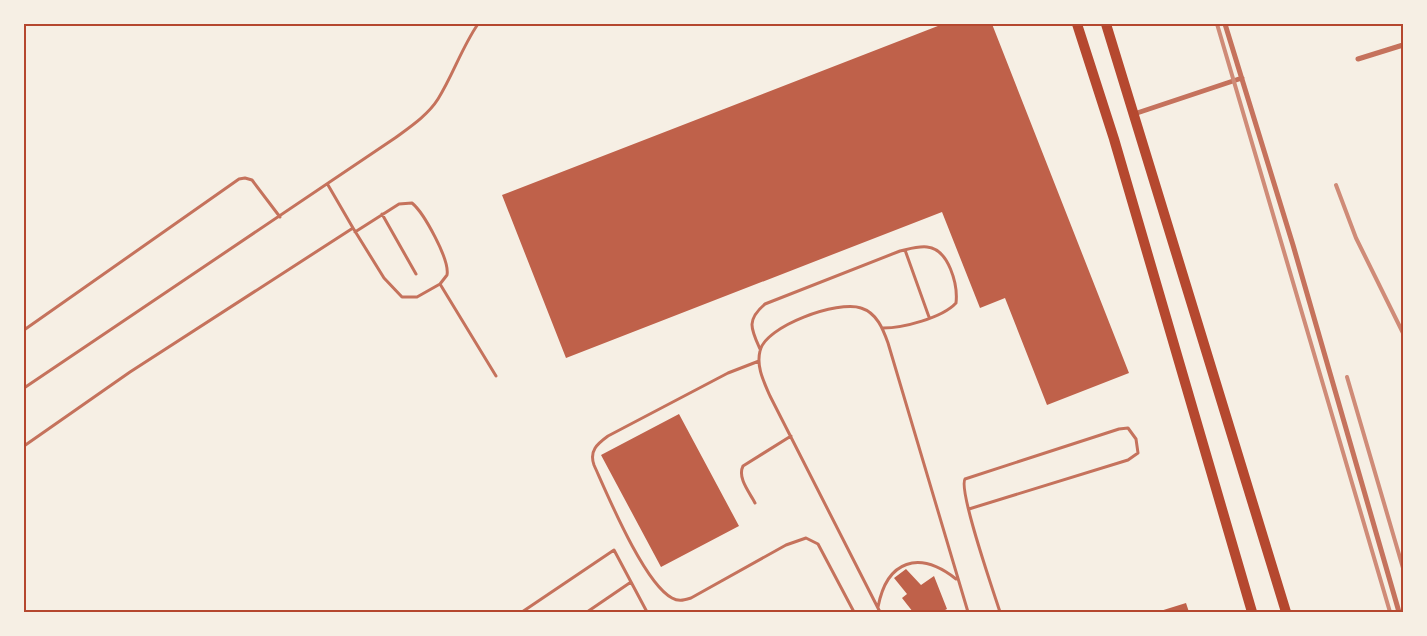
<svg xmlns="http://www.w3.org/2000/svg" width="1427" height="636" viewBox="0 0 1427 636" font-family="Ubuntu,sans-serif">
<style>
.building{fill:#bf614a}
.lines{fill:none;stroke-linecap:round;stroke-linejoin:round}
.service{stroke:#c5725c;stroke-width:3}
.minor{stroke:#c5725c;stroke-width:5}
.primary{stroke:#b5482f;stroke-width:10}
.rail{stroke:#cf8b77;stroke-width:4}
.neatline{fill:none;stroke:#b5482f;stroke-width:2}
</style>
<rect width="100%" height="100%" fill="#f6efe4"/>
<path class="building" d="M943 24H992L1129 373 1047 405 1005 298 980 308 942 212 566 358 502 195Z
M679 414 739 526 661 567 601 455Z
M906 569 921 585 934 576 947 609 941 612H913L902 598 907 594 894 578Z
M1186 603 1189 612H1157Z"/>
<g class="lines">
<path class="service" d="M382 214 416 274
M353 228 384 278 402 297H417L440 284 496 376
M355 232 399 204 412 203C424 213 450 260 447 275L440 284
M905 250 929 317
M24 330 239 179 245 178 252 180 280 217
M760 349C751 329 746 320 765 304L900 251C909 249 918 246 927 247 949 249 958 285 956 303 942 318 903 328 883 328
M759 361 728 373 608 436C597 444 589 451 594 465 608 496 644 583 672 598 679 602 684 600 691 598L786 545 806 538 818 544 854 612
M24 388 395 138C410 127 428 115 438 99 453 75 462 47 478 24
M24 446 130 372 353 228 328 185
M755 503C750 493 737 478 743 466L791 436
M969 509 1128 460 1138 453 1136 439 1128 428 1119 429 965 479C958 490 994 593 1000 612
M878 607C887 560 919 550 956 579
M522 612 614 550 647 612
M587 612 631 582
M880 612 770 396C764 382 756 367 760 351 765 326 838 300 861 308 877 313 883 329 888 343L968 612"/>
<path class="minor" d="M1225 24 1293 245 1399 612
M1358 59 1403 45
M1134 114 1242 78"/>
<path class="primary" d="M1077 24 1114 139 1252 612
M1106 24 1286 612"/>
<path class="rail" d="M1217 24 1390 612
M1336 185 1356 238 1403 333
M1347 377 1403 568"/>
</g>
<rect width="1427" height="636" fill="none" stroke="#f6efe4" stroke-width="50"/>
<rect x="25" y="25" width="1377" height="586" class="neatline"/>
</svg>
